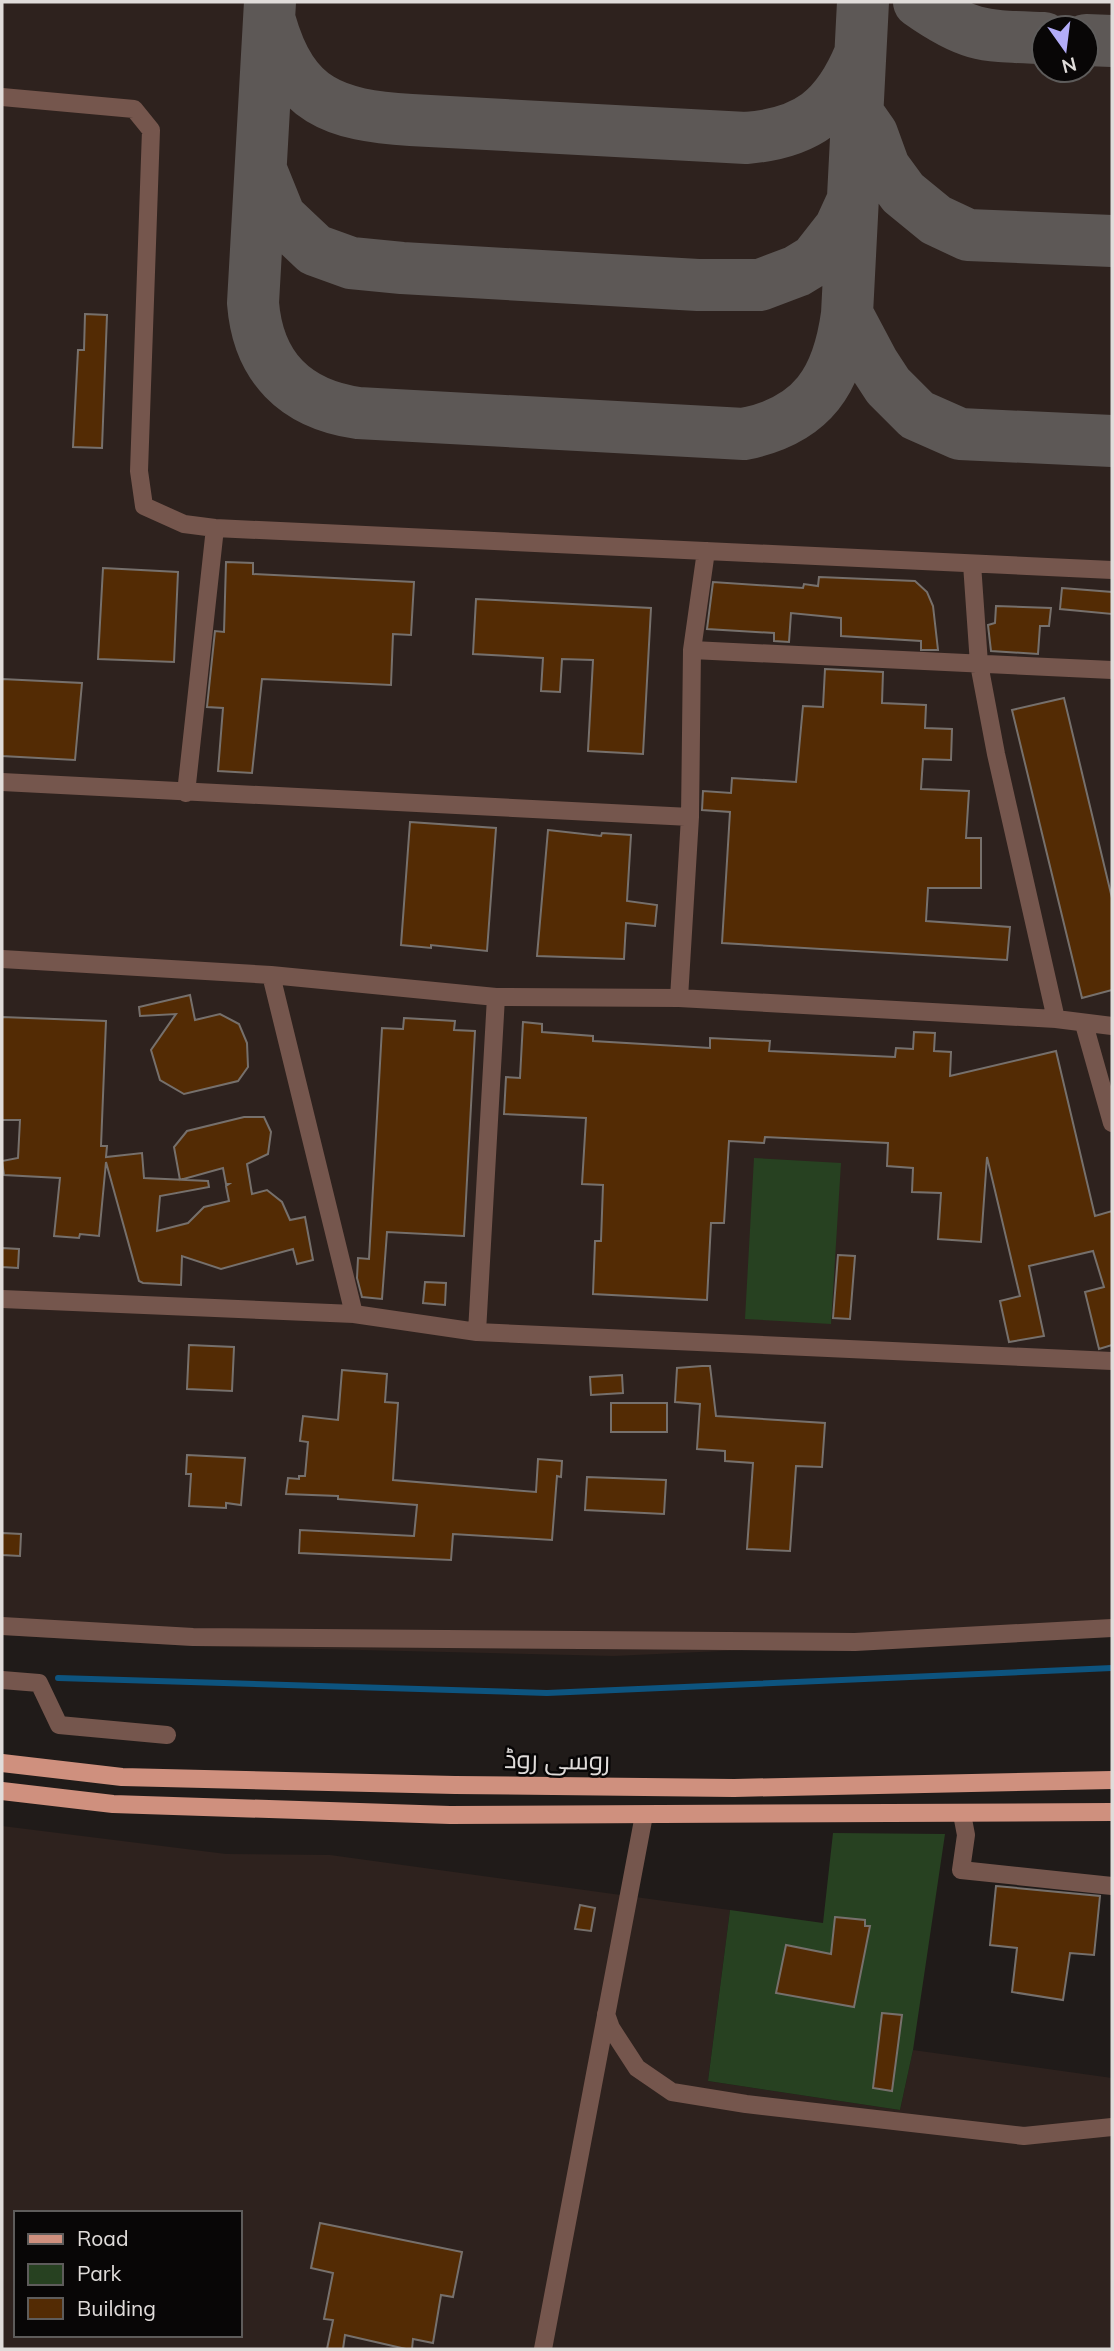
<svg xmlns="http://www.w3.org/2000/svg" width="1114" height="2351" viewBox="0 0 1114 2351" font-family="Mulish,Cairo,sans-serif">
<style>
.built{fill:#2e221e;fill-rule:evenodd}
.green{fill:#274121}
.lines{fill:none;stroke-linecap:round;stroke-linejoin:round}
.stream{stroke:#0d547f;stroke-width:6}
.taxiway{stroke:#5d5856;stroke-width:52}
.building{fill:#532b04;stroke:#76706c;stroke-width:2}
.minor{stroke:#75564d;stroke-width:18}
.major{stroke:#cf907e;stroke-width:18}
.labels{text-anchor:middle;stroke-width:5;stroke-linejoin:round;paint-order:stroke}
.street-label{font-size:26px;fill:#e0dcda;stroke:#080606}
</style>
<rect width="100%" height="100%" fill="#201b19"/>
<path class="built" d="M2 2H1112V1633L614 1656 191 1646 2 1635ZM1044 28H1086V70H1044Z
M2 1826 226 1854 330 1855 730 1910 708 2081 900 2110 913 2050 1112 2078V2349H2ZM16 2213H240V2335H16Z"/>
<path class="green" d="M754 1158 841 1163 831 1324 745 1319Z
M833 1833 945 1834 913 2050 900 2110 708 2081 730 1910 823 1923Z"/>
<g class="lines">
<path class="stream" d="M58 1678 547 1693 1112 1668"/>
<path class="taxiway" d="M270 2 253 303C258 367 295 404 358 413L744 434C813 420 838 380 847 314
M863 2 847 314 873 363 888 386 917 415 960 434 1112 441
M919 2C970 38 984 36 1044 38
M270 21C293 102 334 115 411 120L746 138C807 133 837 110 860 54
M1086 40 1112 41
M858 114 872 134 884 167 903 193 936 220 968 235 1112 241
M261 170 280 217 315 250 351 263 402 268 698 285H760L797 271 815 260 840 228 851 204"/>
</g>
<path class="building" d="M85 314 107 315 102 448 73 447 78 350H84Z
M226 562 253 563V574L414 582 411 635 393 634 391 685 262 679 252 773 218 771 223 708 207 707 215 631 224 632Z
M103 568 178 572 174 662 98 659Z
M819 577 915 581 927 592 933 606 938 650H921V641L841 636V618L791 613 789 642 774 641V633L707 629 713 582 803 588 804 584 818 586Z
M1062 588 1112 592V614L1060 609Z
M476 599 651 608 643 754 588 751 593 660 562 659 560 692 541 691 543 658 473 654Z
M996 606 1051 608 1049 626H1040L1038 654 991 651 988 625 995 623Z
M825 669 883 672 882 703 926 705 925 728 952 729 951 760 923 759 921 789 969 791 966 838H981V888H928L926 921 1010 927 1007 960 722 943 730 812 702 810 703 791 731 793 732 778 796 782 803 706 823 707Z
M2 679 82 683 75 760 2 756Z
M1064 698 1112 898V990L1082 998 1012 710Z
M410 822 496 828 487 951 431 945V948L401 945Z
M548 830 601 836 602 833 631 835 627 901 657 905 655 926 626 923 624 959 537 956Z
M190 995 195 1020 220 1014 239 1024 247 1043 248 1067 238 1081 184 1094 160 1080 151 1050 176 1014 140 1016 139 1007Z
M2 1017 106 1021 101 1146H107L106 1157 142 1153 144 1178 208 1181 209 1187 160 1196 157 1231 188 1223 204 1207 229 1201 226 1186 229 1184H226L223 1168 180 1180 174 1147 187 1131 244 1117H264L271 1132 268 1154 247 1164 252 1194 267 1190 282 1202 290 1220 305 1217 313 1260 297 1264 293 1249 221 1269 182 1256 181 1285 143 1283 139 1281 106 1162 99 1236 80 1234 79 1238 54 1236 60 1178 4 1175 2 1161 18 1158 20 1120H2Z
M404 1018 455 1021 454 1030 475 1031 464 1236 387 1232 382 1299 362 1297 357 1278 358 1258 369 1259 382 1028 403 1029Z
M523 1022 542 1024V1032L593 1036V1041L710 1048V1038L770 1041 769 1051 895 1057 896 1048 913 1049 914 1032 935 1033 934 1051 951 1052 950 1076 1056 1051 1095 1216 1112 1211V1345L1099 1349 1085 1292 1104 1287 1093 1251 1029 1266 1044 1336 1009 1342 1000 1301 1020 1296 987 1157 981 1242 938 1239 941 1193 912 1192 913 1168 887 1166 888 1143 765 1137 764 1143 729 1141 724 1223H711L707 1300 593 1294 595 1241H601L603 1185 582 1184 586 1118 504 1114 506 1077 520 1078Z
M2 1248 19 1249 18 1268 2 1267Z
M838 1255 855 1256 850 1319 833 1318Z
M425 1282 446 1283 445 1305 423 1303Z
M189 1345 234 1347 232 1391 187 1389Z
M702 1366H710L716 1416 825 1423 822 1467 796 1466 790 1551 747 1549 753 1463 725 1461V1451L697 1449 700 1404 675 1402 677 1368Z
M342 1370 387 1374 385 1402 398 1403 393 1480 536 1492 538 1459 562 1461 561 1477 557 1476 552 1540 453 1534 451 1560 299 1553 300 1530 414 1536 417 1505 338 1499V1496L286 1494 288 1478 299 1479V1476H305L308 1442 300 1441 303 1416 338 1420Z
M622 1375 623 1393 591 1395 590 1377Z
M611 1403H667V1432H611Z
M187 1455 245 1458 241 1505 226 1503V1508L189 1506 191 1474H186Z
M587 1477 666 1480 664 1514 585 1510Z
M2 1533 21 1534 20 1556 2 1555Z
M996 1886 1100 1896 1094 1955 1070 1953 1063 2000 1012 1992 1017 1948 990 1945Z
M580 1905 595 1908 591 1931 575 1929Z
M835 1917 865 1920V1926H870L854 2007 776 1993 786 1945 831 1954Z
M882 2013 902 2015 892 2091 873 2088Z
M320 2223 462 2252 453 2297 441 2295 433 2343 413 2339 412 2349H406L345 2335 343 2349H327L333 2320 324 2319 333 2273 311 2268Z"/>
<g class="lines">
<path class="minor" d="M2 97 134 109 151 130 139 471 144 506 184 524 215 528 1112 570
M972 564 979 664 996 754 1056 1019
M692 650 1112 670
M2 782 690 817
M186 793 215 528
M2 959 271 975 496 997 679 998 1056 1019 1112 1026
M271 975 354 1314
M679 998 690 817 692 650 706 551
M1084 1024 1112 1123
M2 1299 354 1314 477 1332 1112 1361
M477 1332 496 997
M2 1626 193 1637 855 1642 1112 1628
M2 1680 39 1683 59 1725 167 1735
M962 1814 966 1835 961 1870 1112 1886
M606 2014 611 2028 637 2068 672 2092 746 2104 1024 2136 1112 2127
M543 2349 644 1815"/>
<path class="major" d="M2 1763 122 1777 455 1785 734 1788 1112 1780
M2 1791 113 1804 450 1815 1112 1812"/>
</g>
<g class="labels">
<g class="street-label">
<text transform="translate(557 1760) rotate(1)" y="9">روسی روڈ</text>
</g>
</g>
<rect width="1114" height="2351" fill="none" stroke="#e0dcda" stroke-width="7"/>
<rect x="14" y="2211" width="228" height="126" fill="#080606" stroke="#5e5c5b" stroke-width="2"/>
<rect x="28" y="2234" width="35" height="10" fill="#cf907e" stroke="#5e5c5b" stroke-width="2"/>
<text x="77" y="2246" font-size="21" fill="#e0dcda">Road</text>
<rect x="28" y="2264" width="35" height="21" fill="#274121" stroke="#5e5c5b" stroke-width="2"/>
<text x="77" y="2281" font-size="21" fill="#e0dcda">Park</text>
<rect x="28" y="2298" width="35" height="21" fill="#532b04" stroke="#5e5c5b" stroke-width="2"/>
<text x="77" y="2316" font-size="21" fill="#e0dcda">Building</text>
<g transform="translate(1065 49) rotate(166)"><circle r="33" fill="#080606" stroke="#5e5c5b" stroke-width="2"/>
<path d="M0-5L12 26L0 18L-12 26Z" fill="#b3adf9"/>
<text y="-10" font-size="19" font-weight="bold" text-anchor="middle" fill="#e0dcda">N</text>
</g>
</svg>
